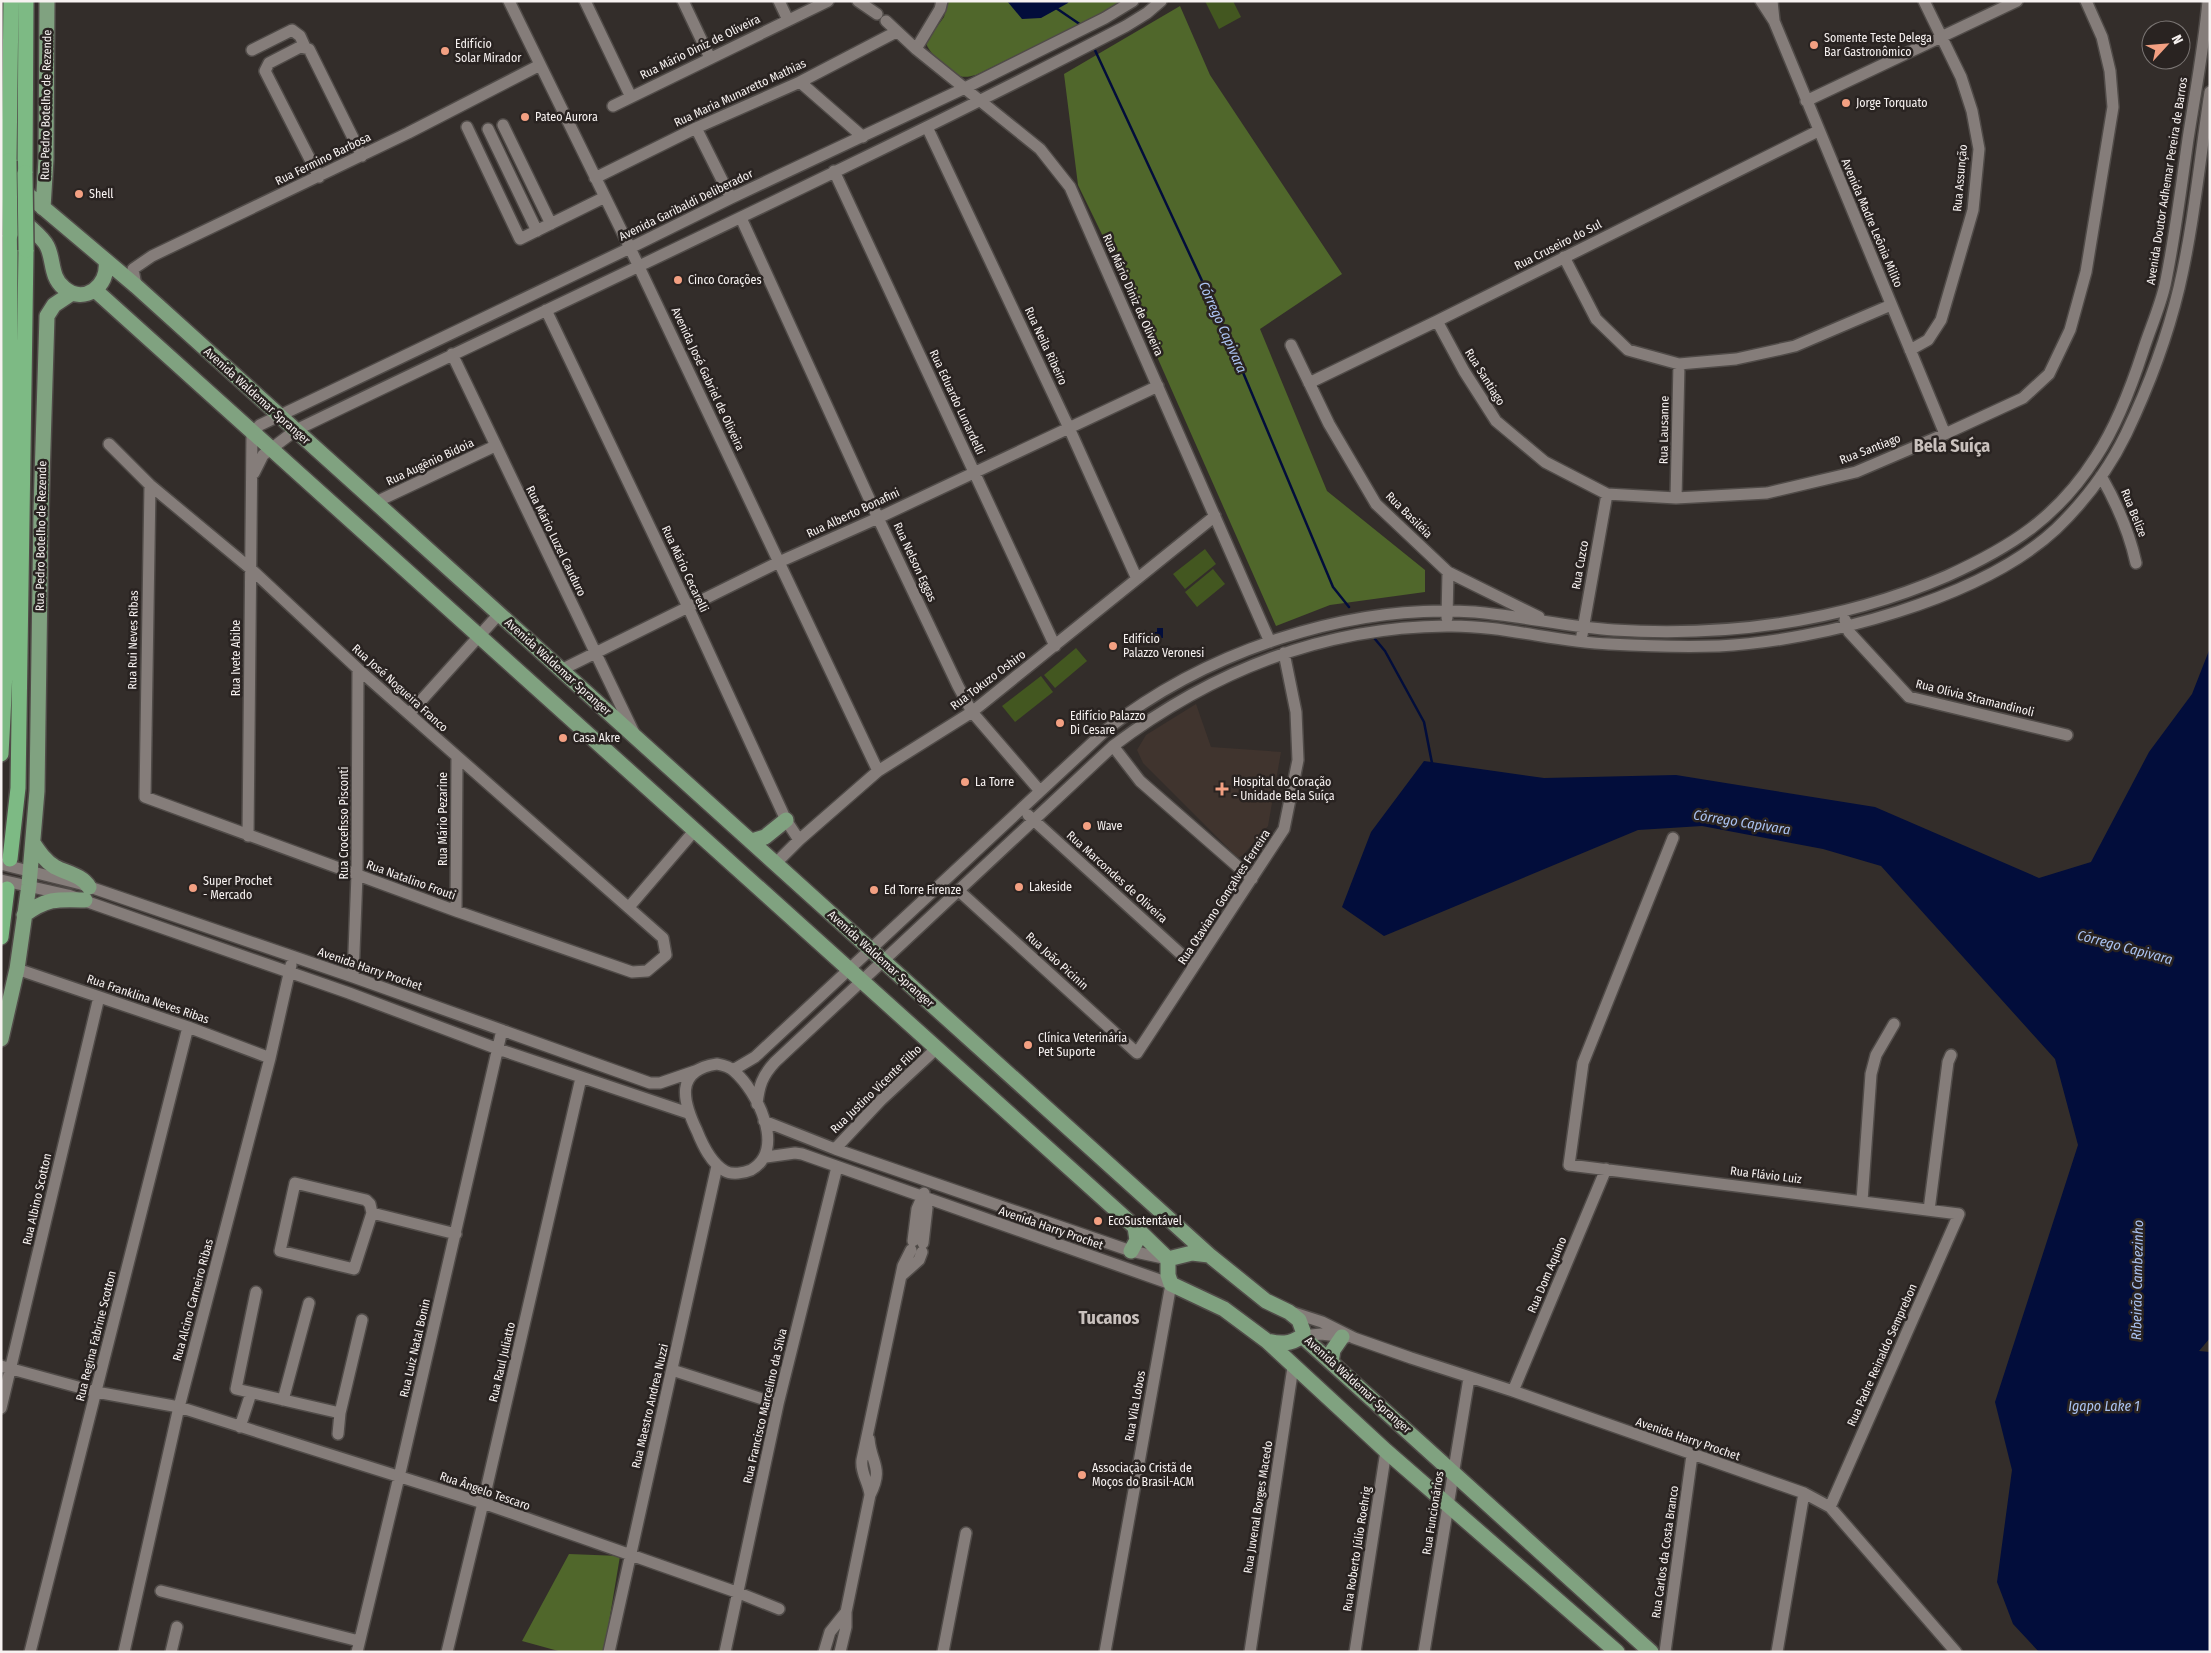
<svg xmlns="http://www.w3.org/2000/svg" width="2211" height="1653" viewBox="0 0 2211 1653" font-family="'Fira Sans Condensed',sans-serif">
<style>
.built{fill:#40342e}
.green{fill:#435720}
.forest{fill:#50672b}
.water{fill:#020d3b}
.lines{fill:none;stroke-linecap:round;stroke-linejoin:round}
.stream{stroke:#020d3b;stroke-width:2.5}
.minor-casing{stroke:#504b48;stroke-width:14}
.major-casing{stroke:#504b48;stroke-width:18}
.highway-casing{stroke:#504b48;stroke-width:18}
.minor{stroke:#857d7a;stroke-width:11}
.major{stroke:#80a280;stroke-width:15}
.highway{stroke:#7dba84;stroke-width:15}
.highway-bridge-casing{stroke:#504b48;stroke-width:18;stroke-linecap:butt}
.highway-bridge{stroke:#7dba84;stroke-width:15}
.poi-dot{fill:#f3a082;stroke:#292321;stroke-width:2}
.labels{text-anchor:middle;stroke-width:5;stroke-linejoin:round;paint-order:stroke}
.poi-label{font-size:12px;fill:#f7f2f1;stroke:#292321;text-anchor:start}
.street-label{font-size:12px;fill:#f7f2f1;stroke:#292321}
.water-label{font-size:14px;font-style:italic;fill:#abc3f2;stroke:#292321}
.district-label{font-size:18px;font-weight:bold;fill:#c9c1bd;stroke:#292321}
</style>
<rect width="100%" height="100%" fill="#332d2a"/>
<path class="built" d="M1196 704 1211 747 1281 752 1268 826 1243 855 1238 858 1143 763 1137 750 1146 735Z"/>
<path class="green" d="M1205 1H1233L1241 17 1219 29Z
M1205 549 1216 564 1185 589 1173 574Z
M1213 569 1225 584 1197 607 1185 592Z
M1076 648 1087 661 1055 688 1044 675Z
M1041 676 1053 692 1015 722 1002 706Z"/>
<path class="forest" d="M948 1H1126L976 75C971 76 965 78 960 76 950 72 927 52 926 42L944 17Z
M1180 6 1210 75 1342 274 1260 329 1327 491 1425 570V592L1330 605 1276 626 1113 257 1078 185 1064 74Z
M569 1554 620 1556 604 1652H562L522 1641Z"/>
<path class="water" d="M1007 1H1069L1068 3 1041 18 1022 19Z
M1157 628H1163V638H1160V642H1152L1153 632H1157Z
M2210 648V1338L2199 1351 2210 1352V1652H2039L2013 1624 1997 1582 2012 1470 1995 1402 2078 1145 2055 1059 1881 866 1823 849 1702 826 1638 830 1384 936 1342 907 1371 832 1424 761 1544 778 1676 775 1875 807 2039 878 2091 862 2149 752 2192 694Z"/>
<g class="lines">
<path class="stream" d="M1056 8 1081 25
M1094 48 1229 339 1333 587 1349 607
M1375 639 1385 651 1424 722 1432 763"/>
<defs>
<path id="minor" d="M509 1 630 248 878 771
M585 1 631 97
M683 1 710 58
M779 1 788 20
M858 1 877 14
M1761 1 1774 21 1945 434
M1772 1 1774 20
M886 21 916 49 1040 149 1070 187 1270 642
M916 49 940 9 942 1
M252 50 292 30 300 36 305 47
M800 82 863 137
M1806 101 2017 1
M613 106 828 1
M503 125 551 224
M467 127 520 239 605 197
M927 127 1069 428 1137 579
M696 128 731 198
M488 129 537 231
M834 171 1055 646
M319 177 265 71 269 63 300 47 309 49 362 156
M595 178 696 128 800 82 896 32
M741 218 878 518 958 686 972 712 1040 791
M1564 257 1596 319 1628 350 1679 364 1736 359 1795 346 1891 305
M136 286 133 269 152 256 408 133 540 65
M546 310 688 607 786 820 799 840
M1437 321 1464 371 1496 421 1545 462 1607 494 1676 498 1767 493 1856 472 1945 434 2023 398 2049 374 2070 330 2086 272 2113 107 2110 71 2102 37 2086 1
M1291 345 1329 424 1376 504 1448 572 1539 617
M1910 350 1928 340 1941 320 1973 210 1979 149 1972 111 1961 77 1924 1
M452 354 634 733
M1309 383 1437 321 1818 131
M109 444 150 485 251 569 358 669 663 938 666 955 647 971 632 972 456 911 145 797 150 485
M254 473 263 455 296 430C573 296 853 168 1126 26L1147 13 1161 1
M2101 476C2117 504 2129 531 2136 563
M1676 498 1679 364
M376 502 495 446
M1447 618 1448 572
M1845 620 1849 632 1909 697 2067 735
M1582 635 1607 494
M561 670 779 562 878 518 1158 386
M409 714 499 614
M1113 746 1140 781 1252 879
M1028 815 1194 966
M248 836 252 433 260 425 630 248 731 198 965 88 1105 18 1133 1
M1673 838 1583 1063 1569 1165 1959 1214 1830 1507
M1 864 81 884 353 977 650 1083H660L698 1070
M775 864 799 840 878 771 972 712 1215 516
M1 880 68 895 349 993 498 1049 688 1113
M958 890 1137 1053 1284 829 1298 760 1296 712 1284 653
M629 907 695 830
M456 911 457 757
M17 969 188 1027 270 1058
M353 977 357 875 358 669
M717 1064C723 1065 730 1067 734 1071 757 1091 787 1150 751 1170 744 1173 732 1175 725 1171 711 1163 703 1146 697 1131 683 1102 674 1070 717 1064Z
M733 1070 755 1057 1106 730C1205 652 1348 603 1475 612 1522 616 1567 627 1614 630 1728 637 1841 622 1947 576 2011 547 2057 518 2096 457 2117 425 2131 388 2143 351 2150 329 2160 307 2165 285 2175 237 2181 188 2188 139 2195 94 2204 47 2208 1
M757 1104C759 1086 762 1076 775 1062L1113 746C1211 672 1323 627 1447 626 1502 625 1555 642 1609 644 1645 646 1683 647 1719 646 1820 641 1981 599 2056 529 2084 502 2109 469 2126 434 2148 388 2167 338 2179 288 2194 224 2200 157 2210 92
M764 1121 835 1149 1131 1251 1168 1259
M835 1149 881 1100 937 1048
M766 1157 795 1153 802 1154 1171 1284 1105 1652
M295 1183 366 1200 370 1204 372 1213 354 1269 280 1251Z
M923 1198 927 1208 923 1243
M1862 1201 1871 1074 1876 1055 1894 1024
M1929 1210 1948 1062 1951 1055
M372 1213 456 1234
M913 1241 917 1209 924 1193
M901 1276 919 1260 922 1252
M256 1292 236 1389 340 1413
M1291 1312 1322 1322 1354 1338 1411 1358 1513 1391 1804 1493 1830 1507 1956 1652
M1302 1336 1321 1334 1347 1337
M1 1366 96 1392 179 1407 483 1503 739 1593 779 1609
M672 1370 778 1404
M1513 1391 1606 1169
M283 1400 309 1303
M1 1408 99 997
M240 1427 251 1393
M338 1434 340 1413 362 1320
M870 1495C869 1483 860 1472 862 1460L903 1266 911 1250
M161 1591 359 1641
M30 1652 188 1027
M124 1652 179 1407 270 1058 291 965
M171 1652 177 1627
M357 1652 399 1477 502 1030
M447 1652 483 1503 581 1078
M609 1652 717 1166
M725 1652 778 1404 837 1167
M824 1652 830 1632 846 1612
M840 1652 846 1627V1612L870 1495C884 1467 871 1464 869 1439
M943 1652 966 1533
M1250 1652 1293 1367
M1355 1652 1386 1451
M1424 1652 1469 1378
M1665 1652 1692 1455
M1777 1652 1804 1493"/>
<path id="major" d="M1 172 136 286 1209 1255 1266 1301 1289 1312 1299 1320 1303 1331 1302 1336
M1 204C12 213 41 234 47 246 54 259 50 277 64 288 84 305 109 286 106 262
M43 208 46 159 47 1
M95 290 1135 1227 1168 1259
M752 841 765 837 786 820
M33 843C39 852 45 861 55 867 66 873 82 875 89 887
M24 915C47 898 57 899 85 900
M1 1039 17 969 29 885 37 791 41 511 47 316 54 305 72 293
M1131 1251 1137 1240 1135 1227
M1168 1259V1275L1171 1284 1224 1309 1267 1341 1386 1451 1617 1652
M1168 1259 1192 1253 1209 1255
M1302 1336 1651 1652
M1267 1341C1280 1344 1290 1345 1302 1336
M1331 1362 1333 1350 1342 1337"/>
<path id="highway" d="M9 161 11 1
M25 173 26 1
M1 754C11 582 9 408 10 235
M10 859 18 788 26 250
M1 937 7 889"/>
</defs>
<use href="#minor" class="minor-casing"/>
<use href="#major" class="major-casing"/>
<use href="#highway" class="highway-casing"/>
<use href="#minor" class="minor"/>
<use href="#major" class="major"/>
<use href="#highway" class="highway"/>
<defs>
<path id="highway-bridge" d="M9 161 10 235
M25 173 26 250"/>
</defs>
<use href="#highway-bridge" class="highway-bridge-casing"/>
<use href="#highway-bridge" class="highway-bridge"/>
</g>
<g class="poi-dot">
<circle cx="1814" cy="45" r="5"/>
<circle cx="445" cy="51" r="5"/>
<circle cx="1846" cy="103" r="5"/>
<circle cx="525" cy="117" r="5"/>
<circle cx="79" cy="194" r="5"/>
<circle cx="678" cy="280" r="5"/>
<circle cx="1113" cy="646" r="5"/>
<circle cx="1060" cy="723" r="5"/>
<circle cx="563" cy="738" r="5"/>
<circle cx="965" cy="782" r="5"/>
<path d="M1219.5 781.5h5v5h5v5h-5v5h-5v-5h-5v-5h5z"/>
<circle cx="1087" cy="826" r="5"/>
<circle cx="1019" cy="887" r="5"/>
<circle cx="193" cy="888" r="5"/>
<circle cx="874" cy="890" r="5"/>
<circle cx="1028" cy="1045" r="5"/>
<circle cx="1098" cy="1221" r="5"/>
<circle cx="1082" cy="1475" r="5"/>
</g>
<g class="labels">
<g class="poi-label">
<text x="1824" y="42">Somente Teste Delega<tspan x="1824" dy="14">Bar Gastronômico</tspan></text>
<text x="455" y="48">Edifício<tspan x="455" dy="14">Solar Mirador</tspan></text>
<text x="1856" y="107">Jorge Torquato</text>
<text x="535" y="121">Pateo Aurora</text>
<text x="89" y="198">Shell</text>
<text x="688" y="284">Cinco Corações</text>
<text x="1123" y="643">Edifício<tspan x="1123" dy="14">Palazzo Veronesi</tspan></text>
<text x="1070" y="720">Edifício Palazzo<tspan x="1070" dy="14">Di Cesare</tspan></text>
<text x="573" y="742">Casa Akre</text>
<text x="975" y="786">La Torre</text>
<text x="1233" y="786">Hospital do Coração<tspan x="1233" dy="14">- Unidade Bela Suíça</tspan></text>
<text x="1097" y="830">Wave</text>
<text x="203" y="885">Super Prochet<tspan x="203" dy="14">- Mercado</tspan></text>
<text x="1029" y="891">Lakeside</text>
<text x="884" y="894">Ed Torre Firenze</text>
<text x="1038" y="1042">Clínica Veterinária<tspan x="1038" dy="14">Pet Suporte</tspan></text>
<text x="1108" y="1225">EcoSustentável</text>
<text x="1092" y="1472">Associação Cristã de<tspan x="1092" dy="14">Moços do Brasil-ACM</tspan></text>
</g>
<g class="street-label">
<text transform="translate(700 47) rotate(-26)" y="4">Rua Mário Diniz de Oliveira</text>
<text transform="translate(740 93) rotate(-25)" y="4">Rua Maria Munaretto Mathias</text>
<text transform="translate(46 105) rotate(-89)" y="4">Rua Pedro Botelho de Rezende</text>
<text transform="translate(323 159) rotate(-26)" y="4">Rua Fermino Barbosa</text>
<text transform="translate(1960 178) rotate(-85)" y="4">Rua Assunção</text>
<text transform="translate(2167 181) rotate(-81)" y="4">Avenida Doutor Adhemar Pereira de Barros</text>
<text transform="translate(686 205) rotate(-26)" y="4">Avenida Garibaldi Deliberador</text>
<text transform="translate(1872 223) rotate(67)" y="4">Avenida Madre Leônia Milito</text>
<text transform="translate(1558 245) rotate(-27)" y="4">Rua Cruseiro do Sul</text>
<text transform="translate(1133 295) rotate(66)" y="4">Rua Mário Diniz de Oliveira</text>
<text transform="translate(1046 346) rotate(65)" y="4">Rua Neila Ribeiro</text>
<text transform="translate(1485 377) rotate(58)" y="4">Rua Santiago</text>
<text transform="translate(708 379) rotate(65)" y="4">Avenida José Gabriel de Oliveira</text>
<text transform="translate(257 396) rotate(42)" y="4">Avenida Waldemar Spranger</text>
<text transform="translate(957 402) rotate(65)" y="4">Rua Eduardo Lunardelli</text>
<text transform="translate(1664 430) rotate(-89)" y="4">Rua Lausanne</text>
<text transform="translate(1870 449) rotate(-21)" y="4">Rua Santiago</text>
<text transform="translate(430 462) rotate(-25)" y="4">Rua Augênio Bidoia</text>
<text transform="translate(853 513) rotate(-25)" y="4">Rua Alberto Bonafini</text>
<text transform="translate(2134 513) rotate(68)" y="4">Rua Belize</text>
<text transform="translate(1409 515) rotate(45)" y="4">Rua Basiléia</text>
<text transform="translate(41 536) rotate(-89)" y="4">Rua Pedro Botelho de Rezende</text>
<text transform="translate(556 541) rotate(64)" y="4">Rua Mário Luzel Cauduro</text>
<text transform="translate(915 562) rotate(65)" y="4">Rua Nelson Eggas</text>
<text transform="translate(1580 565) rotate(-80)" y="4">Rua Cuzco</text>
<text transform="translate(685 569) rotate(65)" y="4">Rua Mário Cecarelli</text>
<text transform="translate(133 640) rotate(-89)" y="4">Rua Rui Neves Ribas</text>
<text transform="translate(236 658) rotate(-90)" y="4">Rua Ivete Abibe</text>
<text transform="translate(558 667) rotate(42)" y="4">Avenida Waldemar Spranger</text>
<text transform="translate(988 680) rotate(-37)" y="4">Rua Tokuzo Oshiro</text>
<text transform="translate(400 688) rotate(42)" y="4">Rua José Nogueira Franco</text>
<text transform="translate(1975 698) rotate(14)" y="4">Rua Olívia Stramandinoli</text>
<text transform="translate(443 819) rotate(-90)" y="4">Rua Mário Pezarine</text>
<text transform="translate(344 823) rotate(-90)" y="4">Rua Crocefisso Pisconti</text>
<text transform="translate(1117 877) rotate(42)" y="4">Rua Marcondes de Oliveira</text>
<text transform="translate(411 880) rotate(20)" y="4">Rua Natalino Frouti</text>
<text transform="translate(1224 897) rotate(-57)" y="4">Rua Otaviano Gonçalves Ferreira</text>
<text transform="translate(881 959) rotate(42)" y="4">Avenida Waldemar Spranger</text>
<text transform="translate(1057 961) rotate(42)" y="4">Rua João Picinin</text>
<text transform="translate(370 969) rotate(19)" y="4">Avenida Harry Prochet</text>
<text transform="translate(148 999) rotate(19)" y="4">Rua Franklina Neves Ribas</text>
<text transform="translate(876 1089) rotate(-44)" y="4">Rua Justino Vicente Filho</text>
<text transform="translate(1766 1175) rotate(7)" y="4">Rua Flávio Luiz</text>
<text transform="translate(37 1199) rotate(-77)" y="4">Rua Albino Scotton</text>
<text transform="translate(1051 1228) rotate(19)" y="4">Avenida Harry Prochet</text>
<text transform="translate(1547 1275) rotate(-67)" y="4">Rua Dom Aquino</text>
<text transform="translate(193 1300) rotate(-75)" y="4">Rua Alcino Carneiro Ribas</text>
<text transform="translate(96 1336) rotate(-76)" y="4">Rua Regina Fabrine Scotton</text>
<text transform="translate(415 1348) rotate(-77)" y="4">Rua Luiz Natal Bonin</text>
<text transform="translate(1882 1355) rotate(-66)" y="4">Rua Padre Reinaldo Semprebon</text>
<text transform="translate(502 1362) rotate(-77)" y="4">Rua Raul Juliatto</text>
<text transform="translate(1358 1385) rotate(42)" y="4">Avenida Waldemar Spranger</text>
<text transform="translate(650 1406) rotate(-77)" y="4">Rua Maestro Andrea Nuzzi</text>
<text transform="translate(765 1406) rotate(-77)" y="4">Rua Francisco Marcelino da Silva</text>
<text transform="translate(1135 1406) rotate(-80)" y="4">Rua Vila Lobos</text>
<text transform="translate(1688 1439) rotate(19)" y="4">Avenida Harry Prochet</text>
<text transform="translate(485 1491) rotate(19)" y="4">Rua Ângelo Tescaro</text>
<text transform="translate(1258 1507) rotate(-81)" y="4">Rua Juvenal Borges Macedo</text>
<text transform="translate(1433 1513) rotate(-81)" y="4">Rua Funcionários</text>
<text transform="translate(1357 1549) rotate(-81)" y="4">Rua Roberto Júlio Roehrig</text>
<text transform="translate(1665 1552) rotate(-82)" y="4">Rua Carlos da Costa Branco</text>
</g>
<g class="water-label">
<text transform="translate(1223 327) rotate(66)" y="5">Córrego Capivara</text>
<text transform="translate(1742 822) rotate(9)" y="5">Córrego Capivara</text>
<text transform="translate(2125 947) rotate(15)" y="5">Córrego Capivara</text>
<text transform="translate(2137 1280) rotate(-89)" y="5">Ribeirão Cambezinho</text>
<text x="2104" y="1411">Igapo Lake 1</text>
</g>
<g class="district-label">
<text x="1952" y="452">Bela Suíça</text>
<text x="1109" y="1324">Tucanos</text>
</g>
</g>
<rect width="2211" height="1653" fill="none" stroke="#f7f2f1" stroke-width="5"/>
<g transform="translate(2166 45) rotate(64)"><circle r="24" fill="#292321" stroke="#7b7674"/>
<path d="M0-4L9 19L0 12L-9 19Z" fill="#f3a082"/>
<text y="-8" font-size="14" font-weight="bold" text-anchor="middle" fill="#f7f2f1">N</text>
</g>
</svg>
